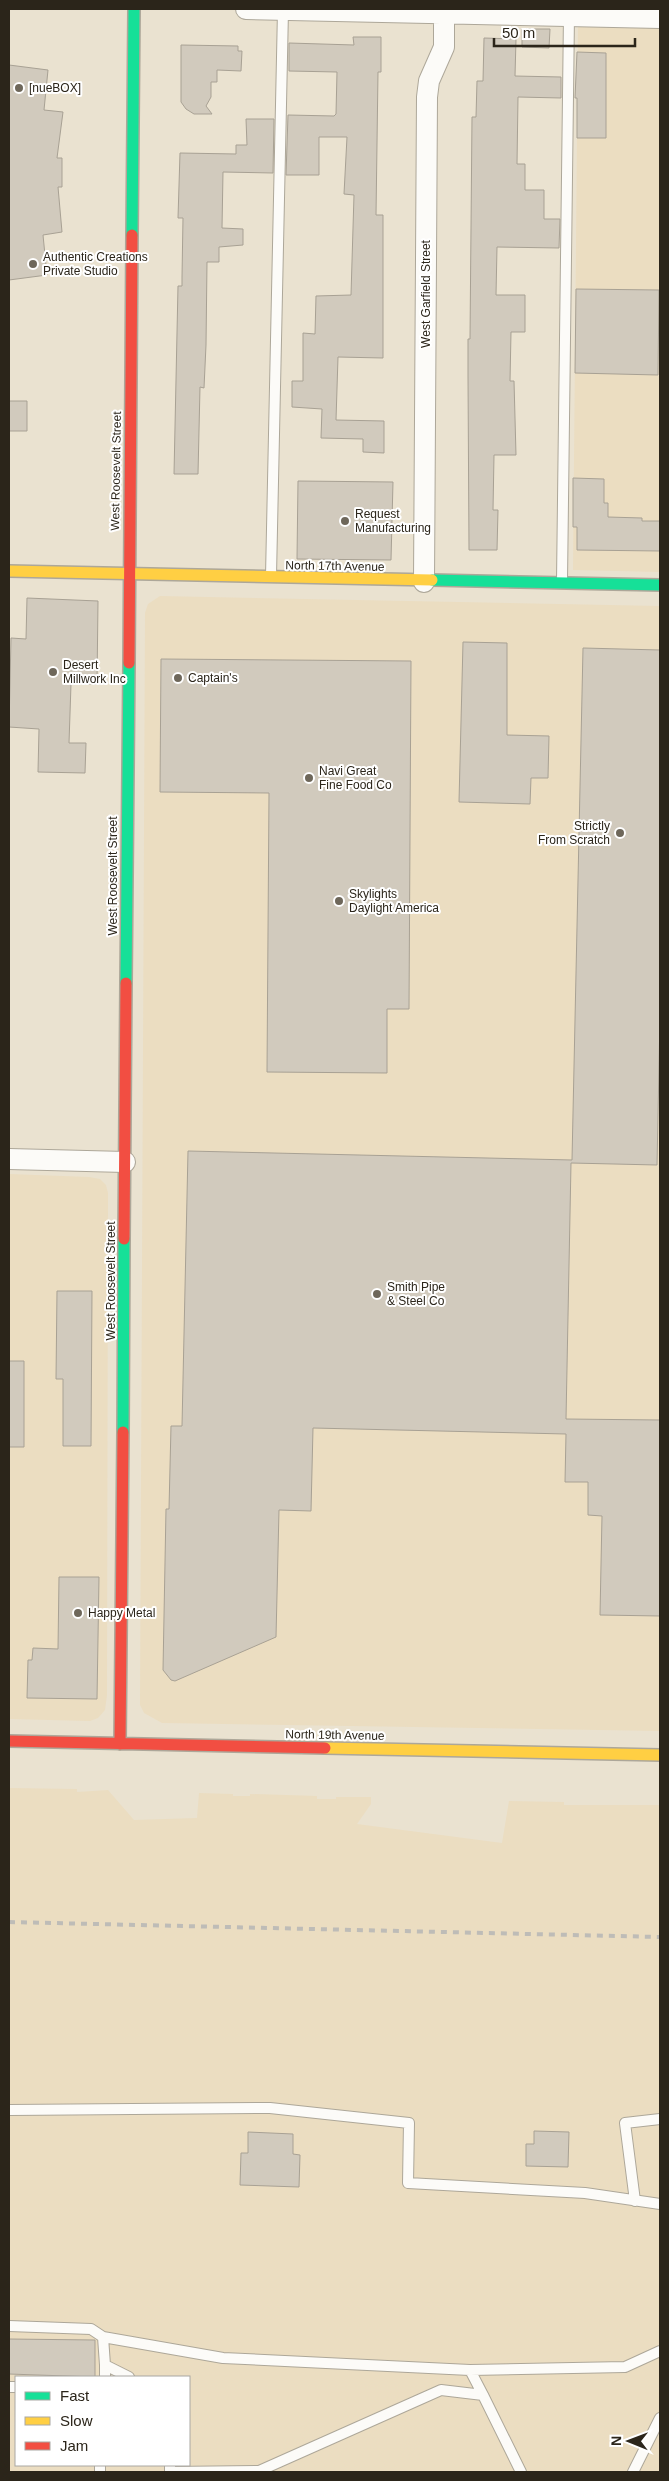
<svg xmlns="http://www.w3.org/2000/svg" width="669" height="2481" viewBox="0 0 669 2481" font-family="Arial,sans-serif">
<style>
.built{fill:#ebddc1;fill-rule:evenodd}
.building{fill:#d1cabd;stroke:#a8a194}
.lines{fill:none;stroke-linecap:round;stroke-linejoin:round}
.lane-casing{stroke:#ada799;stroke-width:12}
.street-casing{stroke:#ada799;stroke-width:22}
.fast-casing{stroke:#ada799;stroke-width:14}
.slow-casing{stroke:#ada799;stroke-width:14}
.jam-casing{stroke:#ada799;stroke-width:14}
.lane{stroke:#fcfbf8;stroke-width:10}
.street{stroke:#fcfbf8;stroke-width:20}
.fast{stroke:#16e098;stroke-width:11}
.slow{stroke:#ffcf43;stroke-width:11}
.jam{stroke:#f24e42;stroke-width:11}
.rail{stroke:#bebcb7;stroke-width:4;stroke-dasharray:6 6;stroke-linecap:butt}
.poi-dot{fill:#6e675a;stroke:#fff;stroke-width:2}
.labels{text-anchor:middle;stroke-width:4;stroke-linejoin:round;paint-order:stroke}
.poi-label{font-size:12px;fill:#2b251a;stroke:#fff;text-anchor:start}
.street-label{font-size:12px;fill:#2b251a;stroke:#fff}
</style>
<rect width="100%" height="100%" fill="#eae2d0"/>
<path class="built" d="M578 25 660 28V572L573 570Z
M160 596 660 606V1731L162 1723 144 1713 140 1705 145 613 148 604Z
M9 1174 89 1177 100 1179 106 1185 108 1193 107 1695 105 1710 98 1718 90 1721 9 1719Z
M9 1788 77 1789V1792L108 1790 134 1820 197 1818 199 1793 233 1794V1796H250V1794L317 1796V1799H336V1797H371V1804L357 1824 502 1843 509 1801 564 1802V1805H660V2472H9ZM16 2377H189V2465H16Z"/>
<path class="building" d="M522 29H550L549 48 522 47Z
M353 37H381V72H378L376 215H383V358L338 357 336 420 384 421V453L363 452V439L321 438 322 409 292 407V381H303V333L315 334 316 296 351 295 354 195 344 194 347 137H319V175H286L288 115 334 116 336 114 337 72 289 71V43L354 45Z
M484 38 516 39 515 76 561 77V98L518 97 517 164H525V190H544V219H560L559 248 497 247 496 295H525V332H511L510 381H514L516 455H494L493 510H498L497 550H469L468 376V339H470L472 117H476L477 81H483Z
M181 45 238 46V51H242L241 71 217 70V82H211V97L206 106 212 114H194L186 109 181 102Z
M577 52 606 53V138H577V98H575Z
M9 65 48 70 44 110 63 112 57 158H62V187H58L62 232 43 235 47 275 9 280Z
M246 119H274L273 173 223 172 222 228 243 229V245L219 247V262H207L206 345 204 388 200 387 198 474H174L178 286H182V277L183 218H178L180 153 236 154V145H247Z
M576 289 659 290 658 375 575 373Z
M9 401H27V431H9Z
M573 478 604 479V503H608V517L642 518V521H660V551L577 550V527H573Z
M298 481 393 482 391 560 297 559Z
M27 598 98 601 97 684H71L69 743H86L85 773 38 772 39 729 9 727 11 638 26 639Z
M463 642 507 643V735L549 736 548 778H531L530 804 459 802Z
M583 648 660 650V1017L657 1165 571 1163 566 1419 660 1420V1616L600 1615 602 1516 588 1515V1482H565L566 1434 313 1428 311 1511 279 1510 276 1637 175 1681 171 1680 163 1670 166 1509H169L171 1426H182L188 1151 572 1160Z
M161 659 411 661 409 1009H387V1073L267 1072 269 793 160 792Z
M57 1291H92L91 1446H63V1379H56Z
M9 1361H24V1447H9Z
M59 1577H99L97 1699 27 1698 28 1660H32L33 1648 58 1649Z
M534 2131 569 2132 568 2167 526 2166V2144H534Z
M248 2132 293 2134V2154L300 2155 299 2187 240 2185 241 2153H248Z
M9 2339 95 2340V2377L9 2374Z"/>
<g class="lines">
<defs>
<path id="lane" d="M271 576 283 10
M562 581 569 15
M9 2110 270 2108 409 2123 408 2183 585 2193 660 2204
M635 2201 625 2123 660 2119
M9 2326 91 2329 103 2337
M105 2365 103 2337 223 2358 470 2370 483 2395
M470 2370 625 2367 660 2351
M105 2377V2365L129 2377
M9 2387H16
M170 2465V2472L259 2471 441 2390 483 2395 521 2472
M100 2472V2465
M633 2472 660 2418"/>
<path id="street" d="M246 9 660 18
M424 582 427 97 429 81 444 47V9
M9 1159 125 1162"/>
<path id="fast" d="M132 235 134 9
M432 580 660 585
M126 983 129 663
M123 1432 124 1239"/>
<path id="slow" d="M9 571 432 580
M325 1748 660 1755"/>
<path id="jam" d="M129 663 132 235
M124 1239 126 983
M9 1741 325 1748
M120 1744 123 1432"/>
</defs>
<use href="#lane" class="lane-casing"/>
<use href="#street" class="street-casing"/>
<use href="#fast" class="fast-casing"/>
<use href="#slow" class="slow-casing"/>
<use href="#jam" class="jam-casing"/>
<use href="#lane" class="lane"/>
<use href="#street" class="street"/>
<use href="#fast" class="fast"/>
<use href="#slow" class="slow"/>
<use href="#jam" class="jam"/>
<path class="rail" d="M9 1922 660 1937"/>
</g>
<g class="poi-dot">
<circle cx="19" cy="88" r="5"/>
<circle cx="33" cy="264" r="5"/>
<circle cx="345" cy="521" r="5"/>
<circle cx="53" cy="672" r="5"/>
<circle cx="178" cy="678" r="5"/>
<circle cx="309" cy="778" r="5"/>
<circle cx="620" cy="833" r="5"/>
<circle cx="339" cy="901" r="5"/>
<circle cx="377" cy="1294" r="5"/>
<circle cx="78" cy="1613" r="5"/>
</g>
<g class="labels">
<g class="poi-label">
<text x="29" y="92">[nueBOX]</text>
<text x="43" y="261">Authentic Creations<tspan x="43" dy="14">Private Studio</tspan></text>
<text x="355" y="518">Request<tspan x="355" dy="14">Manufacturing</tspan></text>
<text x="63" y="669">Desert<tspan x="63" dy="14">Millwork Inc</tspan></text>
<text x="188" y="682">Captain's</text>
<text x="319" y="775">Navi Great<tspan x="319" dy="14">Fine Food Co</tspan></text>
<text x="610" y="830" text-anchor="end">Strictly<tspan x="610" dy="14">From Scratch</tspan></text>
<text x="349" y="898">Skylights<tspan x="349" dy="14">Daylight America</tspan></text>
<text x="387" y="1291">Smith Pipe<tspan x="387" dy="14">&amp; Steel Co</tspan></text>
<text x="88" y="1617">Happy Metal</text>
</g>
<g class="street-label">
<text transform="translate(426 294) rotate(-90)" y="4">West Garfield Street</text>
<text transform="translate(116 471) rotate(-89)" y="4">West Roosevelt Street</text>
<text transform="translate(335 566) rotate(1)" y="4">North 17th Avenue</text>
<text transform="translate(113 876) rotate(-90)" y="4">West Roosevelt Street</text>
<text transform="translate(111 1281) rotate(-90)" y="4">West Roosevelt Street</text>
<text transform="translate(335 1735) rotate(1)" y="4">North 19th Avenue</text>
</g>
</g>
<rect width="669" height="2481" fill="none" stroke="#2b251a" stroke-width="20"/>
<rect x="15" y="2376" width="175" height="90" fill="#ffffff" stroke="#aaa8a3"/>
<rect x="25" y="2392" width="25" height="8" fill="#16e098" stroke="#aaa8a3"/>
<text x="60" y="2401" font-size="15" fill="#2b251a">Fast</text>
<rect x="25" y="2417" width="25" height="8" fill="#ffcf43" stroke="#aaa8a3"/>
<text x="60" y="2426" font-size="15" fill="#2b251a">Slow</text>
<rect x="25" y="2442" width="25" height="8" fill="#f24e42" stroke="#aaa8a3"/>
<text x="60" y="2451" font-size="15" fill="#2b251a">Jam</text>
<g transform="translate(629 2441) rotate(271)" stroke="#ffffff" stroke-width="4" paint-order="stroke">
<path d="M0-4L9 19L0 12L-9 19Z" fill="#2b251a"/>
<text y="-8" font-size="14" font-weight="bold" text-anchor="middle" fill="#2b251a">N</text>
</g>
<path d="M494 38v8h141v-8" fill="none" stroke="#2b251a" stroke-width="2.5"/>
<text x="502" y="38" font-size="15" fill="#2b251a" stroke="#ffffff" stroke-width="4" paint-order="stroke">50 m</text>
</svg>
